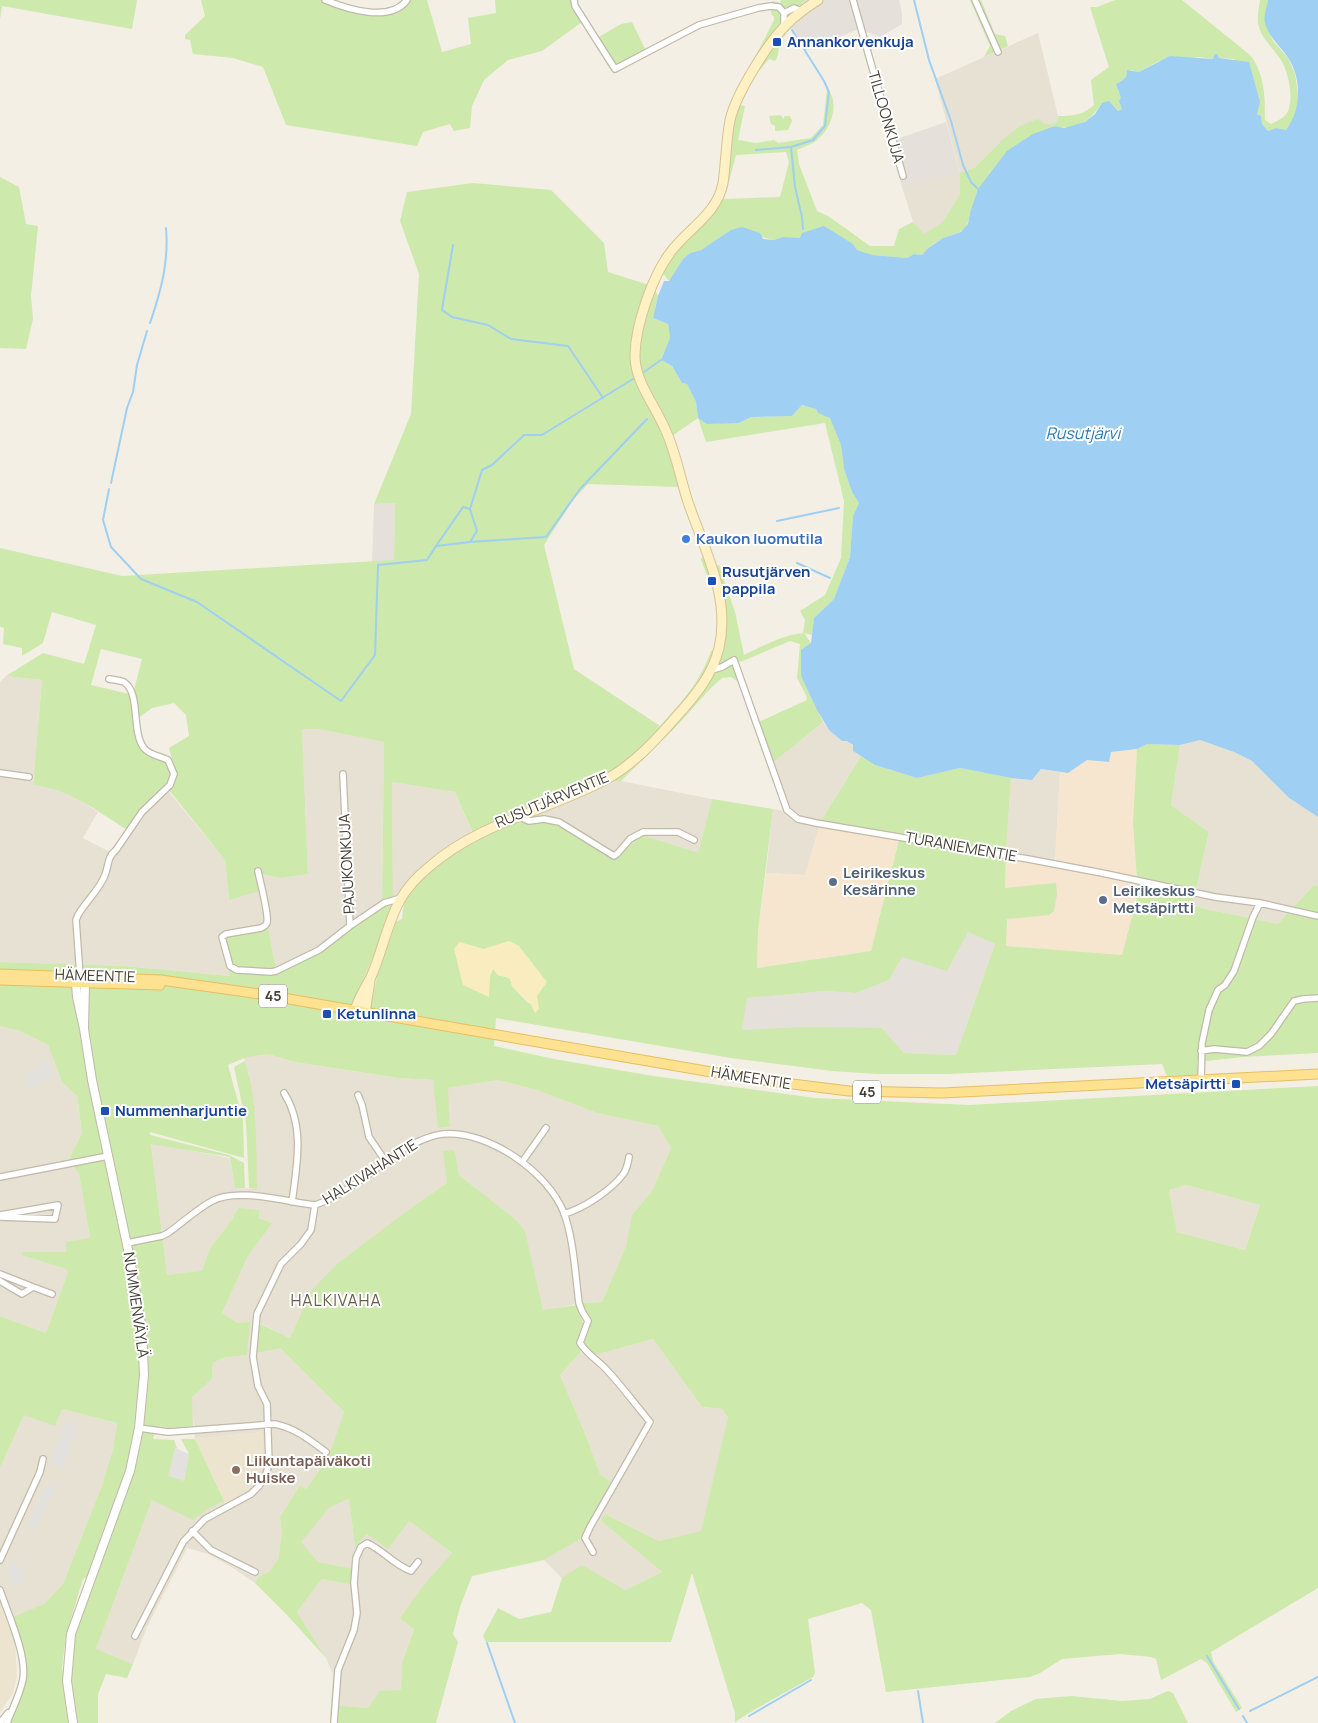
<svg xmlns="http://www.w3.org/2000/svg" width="1318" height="1723" viewBox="0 0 1318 1723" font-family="Manrope,sans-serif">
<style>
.residential{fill:#e7e1d3}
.commercial{fill:#f6e6cf}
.industrial{fill:#e5e0da}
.education{fill:#ece4ce}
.green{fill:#cde9ac;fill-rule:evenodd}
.sand{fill:#f9edbf}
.parking{fill:#e3e1dd}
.water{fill:#9fcff2}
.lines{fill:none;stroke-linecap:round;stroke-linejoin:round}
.stream{stroke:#9fcff2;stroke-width:2}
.minor-casing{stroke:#c1b9aa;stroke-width:8}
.tertiary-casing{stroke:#c1b9aa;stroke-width:10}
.secondary-casing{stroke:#d4c393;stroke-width:11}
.primary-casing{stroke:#e6bf5f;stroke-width:11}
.minor{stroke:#fff;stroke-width:5.5}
.tertiary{stroke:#fff;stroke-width:8}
.secondary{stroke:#fff1c3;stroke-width:9}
.primary{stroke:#ffe192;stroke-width:9}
.transit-dot{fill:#1a4fb4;stroke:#fff;stroke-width:2}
.shop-dot{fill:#3f7fe0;stroke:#fff;stroke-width:2}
.service-dot{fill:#5c6f8a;stroke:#fff;stroke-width:2}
.education-dot{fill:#8d6e63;stroke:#fff;stroke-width:2}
.labels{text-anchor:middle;stroke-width:4;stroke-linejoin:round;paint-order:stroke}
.shield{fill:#fff;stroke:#7d7971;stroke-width:1}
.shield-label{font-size:14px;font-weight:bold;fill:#453f34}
.transit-label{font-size:15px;font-weight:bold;fill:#164399;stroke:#fff;text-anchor:start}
.street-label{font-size:15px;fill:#453f34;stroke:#fff}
.shop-label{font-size:15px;font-weight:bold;fill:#366cbe;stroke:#fff;text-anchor:start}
.service-label{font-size:15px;font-weight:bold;fill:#4e5e75;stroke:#fff;text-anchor:start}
.education-label{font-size:15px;font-weight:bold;fill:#785e54;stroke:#fff;text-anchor:start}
.water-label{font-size:16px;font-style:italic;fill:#2b79b4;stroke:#fff}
.neighbourhood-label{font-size:16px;letter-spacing:1px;fill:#685d4b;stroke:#fff}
</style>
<rect width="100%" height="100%" fill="#f3efe5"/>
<path class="residential" d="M1038 33 1058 116 1057 123 1045 124 1000 142 974 168 960 173V194L942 223 924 235 913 222 902 187 960 172 935 79Z
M6 676 42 680 34 775 0 770V682Z
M823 722 829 730 842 741H847L853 746V751L861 756 821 821 805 875 766 873 773 809 785 811 769 766Z
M302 729H318L384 742 382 903 319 949 276 969 268 927 231 976 124 966 0 962V777L33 780V785L49 787 73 795 98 812 83 838 110 852 135 817 165 787 225 860 229 900 261 874 281 878 308 874Z
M1200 740 1234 752 1252 761 1289 798 1318 817V886L1314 885 1278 924 1192 906 1209 832 1171 805 1180 745Z
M1041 769 1060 772 1055 862 1006 852 1011 778 1032 780Z
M608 781H621L712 799 698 854 642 835 614 859 571 830 520 819Z
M392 782 455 792 472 832V835L397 898 393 899Z
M0 1026 20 1031 48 1045 62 1082 77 1096 82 1133 69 1159 79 1174 90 1238 66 1252H23V1255L66 1269 68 1272 46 1333 0 1316Z
M268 1054 293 1062 399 1078 433 1080 439 1128 450 1127 447 1088 498 1080 537 1090 597 1113 658 1126 671 1148 652 1191 632 1215 627 1247 602 1302 581 1303 543 1311 524 1231 515 1219 459 1175 455 1150 447 1183 415 1205 311 1291 290 1338 259 1323 280 1348 344 1412 328 1458 306 1489 300 1485 280 1517 282 1533 278 1559 270 1571 258 1577 255 1583 233 1568 208 1554 187 1548 147 1627 133 1664 96 1649 152 1500 200 1513 224 1501 225 1504 241 1495 252 1486 262 1432 195 1439 191 1397 212 1379 213 1363 223 1358 247 1355 238 1323 222 1313 248 1256 271 1223 238 1208 232 1220 210 1248 202 1272 167 1275 151 1143 230 1158 235 1188 257 1189 249 1074 244 1058Z
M1186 1185 1260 1205 1245 1250 1177 1232 1169 1190Z
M653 1339 702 1407 722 1409 728 1417 702 1531 659 1541 605 1514 601 1521 662 1572 625 1590 582 1566 562 1578 544 1560 582 1538 591 1555 596 1552 588 1537 592 1527 655 1423 595 1355Z
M581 1352 591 1358 646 1422 611 1482 600 1474 586 1436 560 1375Z
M62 1409 117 1423 113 1449 101 1488 63 1584 44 1604 7 1620 0 1601V1468L24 1415Z
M349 1497 355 1547 367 1534 409 1521 452 1553 424 1586 400 1618 414 1628 402 1663 401 1690 368 1708 331 1705 333 1674 326 1658 297 1612 322 1579 353 1585 354 1569 318 1562 300 1542 329 1508Z"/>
<path class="commercial" d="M1137 749 1133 823 1138 894 1123 955 1006 946 1007 919 1005 889 1006 852 1055 861 1060 772 1068 773 1087 759 1108 762 1111 752Z
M821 821 900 836 871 951 757 968 758 931 766 873 805 875Z"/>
<path class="industrial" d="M804 0H899L902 13V24L880 37 859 29 804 51 791 28 805 14 799 6 804 3Z
M946 122 960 173 902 187 891 141Z
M395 503 394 560 372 563 374 504Z
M968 932 995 944 956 1055 904 1053 882 1028 742 1030 746 998 825 991 856 993 889 980 902 957Z"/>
<path class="education" d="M263 1432V1466L260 1474 252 1486 241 1495 225 1503 195 1439Z
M0 1601 15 1644 17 1676 13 1693 0 1713Z"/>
<path class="green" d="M0 0H137L132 29 2 6 0 20Z
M201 0H321L336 6 390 13 405 7 410 0H427L442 52 471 44 468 18 496 13 495 0H572L582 22 542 51 508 60 484 80 472 106 470 128 454 131 450 124 423 132 417 146 286 125 263 67 233 58 193 54 190 40 185 39V35L205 16Z
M781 0H804V2L799 7 805 14C796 23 783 34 779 46 778 52 779 56 775 61L769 59 760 70 751 65 774 20V17L771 14 772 1 780 3Z
M970 0H981L995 34 1005 36 1008 46 984 57 990 46Z
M1115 0H1182L1250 55C1265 74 1265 97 1265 120L1271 124C1277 121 1284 118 1287 113 1295 100 1288 71 1281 60 1274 49 1262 39 1259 27 1256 19 1259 8 1260 0H1268L1265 22 1273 41 1288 58 1295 74 1299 100 1294 119 1286 130 1276 128 1268 131 1262 124 1261 116 1257 114 1234 59 1219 58 1213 59 1200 57 1159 61 1139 72 1131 70 1118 91 1122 98V109L1118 111 1113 105 1102 103C1090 121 1077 131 1054 126L970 213C967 234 960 231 944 238 936 241 928 248 922 255L914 254 907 258 873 255 857 250 853 244 783 237 774 240 731 230 701 250 690 253 683 259 669 281 662 272 654 289 658 296 653 318 668 324 670 338 661 360 672 366 682 383 687 384 696 402 698 418 739 423 751 417 792 416 802 405 816 409 818 413 830 417 841 445 844 469 852 492 859 503 853 516 850 557 834 599 814 618 812 635 804 633 811 643 801 676 823 722 769 766 754 724 807 700 806 695 797 678 800 644 790 641 738 663 739 682 731 677 722 678 710 689 674 729 621 781H608L521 818 558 823 571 830 614 859 642 835 698 853 712 799 773 809 758 931 757 968 871 951 900 836 821 821 861 756 875 765 917 778 960 768 1011 778 1006 852 1005 888 1056 883 1057 894 1054 911 1049 915 1007 919 1006 946 1122 955 1138 894 1133 823 1137 749 1147 744 1180 745 1171 805 1209 832 1192 906 1278 924 1314 885 1318 886V1053L1243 1057 1197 1062 1198 1075 1167 1076 1162 1064 949 1074H877L832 1071 731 1058 496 1018 494 1046 554 1059 653 1076 815 1098 969 1105 1318 1086V1588L1211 1652 1213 1661 1242 1708 1236 1712 1207 1663 1201 1659 1161 1680 1156 1659 1151 1657 1120 1654 1062 1659 1040 1673 1030 1677 886 1692 871 1610 862 1603 808 1619 815 1673 813 1677 757 1708 735 1722V1713L692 1573 671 1642H486L483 1636 498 1608 519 1619 551 1612 562 1578 582 1565 625 1590 662 1572 601 1521 605 1514 659 1541 701 1531 728 1417 722 1409 702 1407 653 1339 595 1355 589 1350 584 1342 591 1323 581 1303 602 1302 626 1247 632 1215 652 1191 671 1148 658 1126 597 1113 537 1090 498 1080 448 1088 450 1127 438 1128 433 1080 399 1078 294 1062 268 1054 244 1058 228 1065 243 1120 244 1158 150 1132V1135L229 1155 244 1163 245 1188H235L230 1157 151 1144 167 1275 202 1271 210 1248 232 1220 238 1208 259 1210V1218L272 1223 248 1256 222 1313 238 1323 250 1322 247 1355 223 1358 213 1363 212 1379 192 1397 193 1426 169 1428 157 1426 153 1439 174 1440 177 1448H175L184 1481 189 1454 181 1439H195L224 1501 208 1509 193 1520 152 1500 96 1649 133 1664 127 1678 106 1674 98 1694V1723H78L72 1695 71 1658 78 1625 91 1585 98 1572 83 1579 66 1635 62 1668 68 1723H10L23 1692 27 1664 13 1617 44 1604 63 1584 101 1488 113 1449 117 1423 62 1409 55 1426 24 1415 0 1468V1316L46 1333 68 1272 66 1269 22 1255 23 1252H66V1242L90 1238 79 1174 69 1159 82 1133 77 1096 62 1082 48 1045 20 1031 0 1026V962L124 966 230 976 220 935 268 927 276 969 313 952 382 903 384 742 318 729H302L308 874 281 878 261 874 259 891 229 900 225 860 169 790C179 776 173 763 169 748L189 736 186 715 174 703 152 708 137 719 133 694 142 659 101 649 91 685 129 694 137 737 140 748 148 755 159 758 169 764C170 767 172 772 172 775 171 786 135 818 126 829 95 810 71 789 33 785L42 680 6 676 43 653 84 664 96 625 52 612 43 643 22 656V648L3 644 4 628 0 627V548L122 576 394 560 395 503 374 504 411 414 419 274 400 221 407 192 473 183 551 190 604 243 608 272 649 285 720 197 724 199 780 197 789 162 786 152 736 155 726 193 722 192 732 126 738 105 745 106 738 140 756 143 774 140 778 143 811 138 823 125 827 88C840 103 832 127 818 139 813 144 803 147 797 150L799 164 817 211 828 216 870 246H894L899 229 913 222 924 234 942 223 960 194V173L974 168 1000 142 1020 126 1038 119 1045 124 1057 123 1058 116C1073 116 1083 115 1094 105L1091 80 1109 67 1090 7H1097ZM698 418 706 442 825 423 844 501 841 558 825 595 800 611 805 620 803 633C782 635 763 646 744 655L735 612 719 565 715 566 686 485 672 436ZM588 484 679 487 703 555 701 560 717 601 719 633 715 651H711C699 684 683 700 660 726L574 669 544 545 573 500ZM392 782 455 792 472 831V835L414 881 404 902 402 919 396 922 380 964 372 1000 356 998 397 898 393 899ZM968 932 995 944 956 1055 904 1053 882 1028 808 1027 742 1030 747 998 825 991 856 993 889 980 902 957 947 971ZM459 942 483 949 539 1009 527 1002 512 986 510 979 506 977 498 975 493 968 490 976ZM1186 1185 1260 1205 1245 1250 1177 1232 1169 1190Z
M632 22 646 51 615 66 597 38 621 24Z
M781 115 783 119 785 116H790L792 121 788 130 775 131V126L771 124 769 116Z
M0 177 19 187 26 224 38 226 31 296 33 319 26 349 0 348Z
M245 1061C258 1102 256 1146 257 1189L249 1188 246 1122 234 1067Z
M455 1150 459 1175 515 1219 525 1231 543 1310 577 1305 583 1323 577 1342 581 1352 560 1375 586 1436 600 1474 611 1482 582 1538 544 1560 472 1576 460 1607 453 1634 458 1642 436 1723H330L331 1705 368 1708 380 1691 401 1690 402 1663 414 1629 400 1618 423 1586 452 1553 409 1521 388 1549 367 1534 355 1547 349 1498 329 1508 301 1542 318 1562 355 1569 353 1585 322 1579 297 1612 326 1658 287 1615 255 1583 258 1577 270 1571 278 1559 282 1533 280 1517 300 1485 306 1489 328 1458 344 1412 280 1348 255 1353 258 1323 290 1338 311 1291 337 1264 415 1205 447 1183 443 1151Z
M1168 1691 1173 1693 1188 1723H995L1011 1711 1036 1699 1071 1696 1122 1701 1150 1699Z"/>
<path class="sand" d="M509 941 519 946 547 982 537 996 539 1009 535 1013 531 1004 512 986 510 979 506 977 498 975 493 969 490 976 489 997 463 985 454 949 459 942 483 949Z"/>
<path class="parking" d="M46 1061 55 1072 29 1091 24 1084 29 1080 26 1075Z
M71 1421 77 1423 75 1427 76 1428 63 1467 51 1463 65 1424 69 1425Z
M175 1448 189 1454 184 1481 168 1476Z
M50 1484 56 1487 35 1530 27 1526 44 1488 47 1490Z
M14 1562 16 1568 20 1566 26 1582 13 1586 7 1568 10 1567 9 1564Z"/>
<path class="water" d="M1268 0H1318V817L1289 798 1252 761 1234 752 1200 740 1180 745 1147 744 1137 749 1111 752 1109 762 1087 760 1068 773 1041 769 1032 780 1011 778 960 768 917 778 875 765 853 751V745L847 741H842L829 730 817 710 801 676V650L811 643 814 618 834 599 850 557 853 516 859 503 852 492 844 469 841 445 830 418 818 413 816 409 802 405 792 416 751 417 739 423 707 424 698 418 696 402 687 384 682 383 672 366 661 360 670 338 668 324 653 318 658 296 664 281H669L683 259 690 253 701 250 731 230 742 227 760 233 763 239 774 240 783 237 800 238 802 233 824 226 853 244 857 250 873 255 907 258 914 254 922 255 927 249 943 238 961 232 968 224 970 213 978 189 1007 151 1033 134 1055 126 1064 128 1085 122 1095 114 1102 103 1109 101 1118 111 1122 109 1119 101 1121 98 1116 84C1122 81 1128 78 1127 70L1139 72 1170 56 1213 59 1215 54H1217L1219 58 1249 62 1260 102 1257 114 1261 116 1262 124 1268 131 1276 128 1286 130C1302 109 1302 78 1287 56 1279 45 1269 37 1265 23 1263 17 1267 7 1268 0Z"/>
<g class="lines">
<path class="stream" d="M914 0 929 60 951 121 963 165 971 182 978 189
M792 30 824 81 829 92 825 126 813 140 791 147 795 187 802 217 803 229
M756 150 791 147
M453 245 442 310 452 317 488 325 511 339 568 346 603 398
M150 323C161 291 169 262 166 228
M644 372 661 360
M111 483 127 408 133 392 137 365 147 331
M109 489 103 520 111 547 141 579 197 602 341 701 375 655 378 565 427 560 436 546 470 542 477 531 470 509 482 470 492 465 524 435H542L633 379
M777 521 839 508
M470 542 546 537 580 489 647 419
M436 546 463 507 470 509
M797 563 830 578
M487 1643 515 1723
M1207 1656 1239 1709
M918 1691 923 1723
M1250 1711 1318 1677
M749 1716 811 1680
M1243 1716 1247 1723"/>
<defs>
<path id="minor" d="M325 0C347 9 390 23 407 0
M574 0 575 6 615 69 699 25 758 8 771 6 779 7 784 13V23L785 25
M853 0 903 176
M975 0 998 52
M784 13 794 8 801 11
M712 670 722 667 734 660 787 810 798 819 816 823 1028 859 1102 873 1215 897 1260 903 1318 916
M0 773 29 777
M343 774 350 926 384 903 401 898
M518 816 529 821 544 819 559 822 614 856 618 853 630 839 643 832H678L694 840
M258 871C260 882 269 914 267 923 266 926 264 926 261 928L226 934 222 937 230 966 237 970 271 972 276 971 319 950 350 926
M80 976 76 920 78 915C86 901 100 889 105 875 109 865 107 857 116 850L142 812 170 785 174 774 168 760C160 756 149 755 144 748 131 732 141 693 124 682 119 680 114 680 109 679
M1201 1051 1214 1049 1247 1052 1259 1046 1271 1034 1294 1001 1303 999 1318 998
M1201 1080 1202 1043 1209 1010 1218 990 1225 985 1234 971 1253 917 1260 903
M284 1093C305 1126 297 1164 292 1202
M358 1095 362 1105 369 1137 386 1162
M522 1162 546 1128
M0 1177 108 1156
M564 1214C584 1208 612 1190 624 1173 627 1168 628 1163 629 1157
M0 1215 58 1205 55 1219 0 1217
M127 1243 162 1236 168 1233C182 1223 197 1209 212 1201 237 1187 287 1202 315 1205 342 1196 365 1176 389 1160 396 1155 403 1148 411 1145 421 1140 432 1135 443 1134 488 1130 548 1172 564 1213 574 1241 575 1273 579 1303L582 1311 588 1321 580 1343C586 1353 596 1359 605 1368 621 1385 635 1404 650 1422L590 1527 585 1538 593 1552
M0 1274 33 1287
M0 1281 22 1294 33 1287 52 1294
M139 1428 168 1432 275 1424C295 1428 310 1440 326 1452
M192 1531 211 1550 255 1572
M0 1560 40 1472 43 1459
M0 1590C8 1614 27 1655 23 1679 20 1695 12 1709 7 1723
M135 1636 183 1542 205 1519 251 1494 259 1486 266 1474 269 1464 267 1404 258 1386 253 1357 257 1314 281 1264 301 1244 311 1230 315 1205
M0 1723 8 1713
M334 1723 338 1670 354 1630 357 1613 354 1583 356 1558 361 1547 367 1543C383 1550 394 1565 411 1571L418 1562"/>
<path id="tertiary" d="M73 1723 67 1681 71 1634 130 1471 139 1428 144 1375 142 1330 130 1259 92 1080 84 1029 77 997 76 983 80 976 85 983 84 1029"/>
<path id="secondary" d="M355 1011C358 998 365 989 371 977 382 952 387 924 400 900 407 888 419 875 429 867 480 822 547 811 605 780 633 765 655 741 676 717 695 696 712 676 719 648 731 597 704 549 688 502 680 478 676 452 665 429 655 405 634 381 635 354 636 324 652 277 670 253 687 229 717 215 723 183 726 163 726 141 730 120 736 94 768 42 788 23 797 14 807 7 818 0
M365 1013 370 981"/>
<path id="primary" d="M0 974 161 980 260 994 752 1079 849 1091 942 1093 1318 1074
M0 980 160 985"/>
</defs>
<use href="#minor" class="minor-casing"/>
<use href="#tertiary" class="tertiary-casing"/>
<use href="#secondary" class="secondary-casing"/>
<use href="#primary" class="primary-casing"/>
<use href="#minor" class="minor"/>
<use href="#tertiary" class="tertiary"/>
<use href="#secondary" class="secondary"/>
<use href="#primary" class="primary"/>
</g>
<g class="transit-dot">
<rect x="772" y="37" width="10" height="10" rx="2.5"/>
<rect x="707" y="576" width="10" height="10" rx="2.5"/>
<rect x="322" y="1009" width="10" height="10" rx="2.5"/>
<rect x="1231" y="1079" width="10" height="10" rx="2.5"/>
<rect x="100" y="1106" width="10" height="10" rx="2.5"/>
</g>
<circle class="shop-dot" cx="686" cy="539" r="5"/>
<g class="service-dot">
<circle cx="833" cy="882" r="5"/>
<circle cx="1103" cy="900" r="5"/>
</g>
<circle class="education-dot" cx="236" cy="1470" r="5"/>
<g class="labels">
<g class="shield">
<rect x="259" y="984.5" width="28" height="23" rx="4"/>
<rect x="853" y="1080.5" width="28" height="23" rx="4"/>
</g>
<g class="shield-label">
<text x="273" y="1001">45</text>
<text x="867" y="1097">45</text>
</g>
<g class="transit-label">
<text x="787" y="47">Annankorvenkuja</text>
<text x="722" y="577">Rusutjärven<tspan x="722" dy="17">pappila</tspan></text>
<text x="337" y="1019">Ketunlinna</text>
<text x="1226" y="1089" text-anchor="end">Metsäpirtti</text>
<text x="115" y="1116">Nummenharjuntie</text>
</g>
<g class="street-label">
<text transform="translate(886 117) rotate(74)" y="5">TILLOONKUJA</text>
<text transform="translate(552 800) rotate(-23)" y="5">RUSUTJÄRVENTIE</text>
<text transform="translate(961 847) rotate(10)" y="5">TURANIEMENTIE</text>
<text transform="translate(347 864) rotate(-93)" y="5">PAJUKONKUJA</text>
<text transform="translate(95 976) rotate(2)" y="5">HÄMEENTIE</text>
<text transform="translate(751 1078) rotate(9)" y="5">HÄMEENTIE</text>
<text transform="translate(370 1172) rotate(-32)" y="5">HALKIVAHANTIE</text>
<text transform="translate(136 1305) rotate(82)" y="5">NUMMENVÄYLÄ</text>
</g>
<g class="shop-label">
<text x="696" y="544">Kaukon luomutila</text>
</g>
<g class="service-label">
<text x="843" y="878">Leirikeskus<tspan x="843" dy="17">Kesärinne</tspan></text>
<text x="1113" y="896">Leirikeskus<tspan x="1113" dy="17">Metsäpirtti</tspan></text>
</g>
<g class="education-label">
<text x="246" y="1466">Liikuntapäiväkoti<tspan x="246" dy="17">Huiske</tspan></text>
</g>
<g class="water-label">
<text x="1083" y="439">Rusutjärvi</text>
</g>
<g class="neighbourhood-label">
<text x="336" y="1306">HALKIVAHA</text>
</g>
</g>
</svg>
